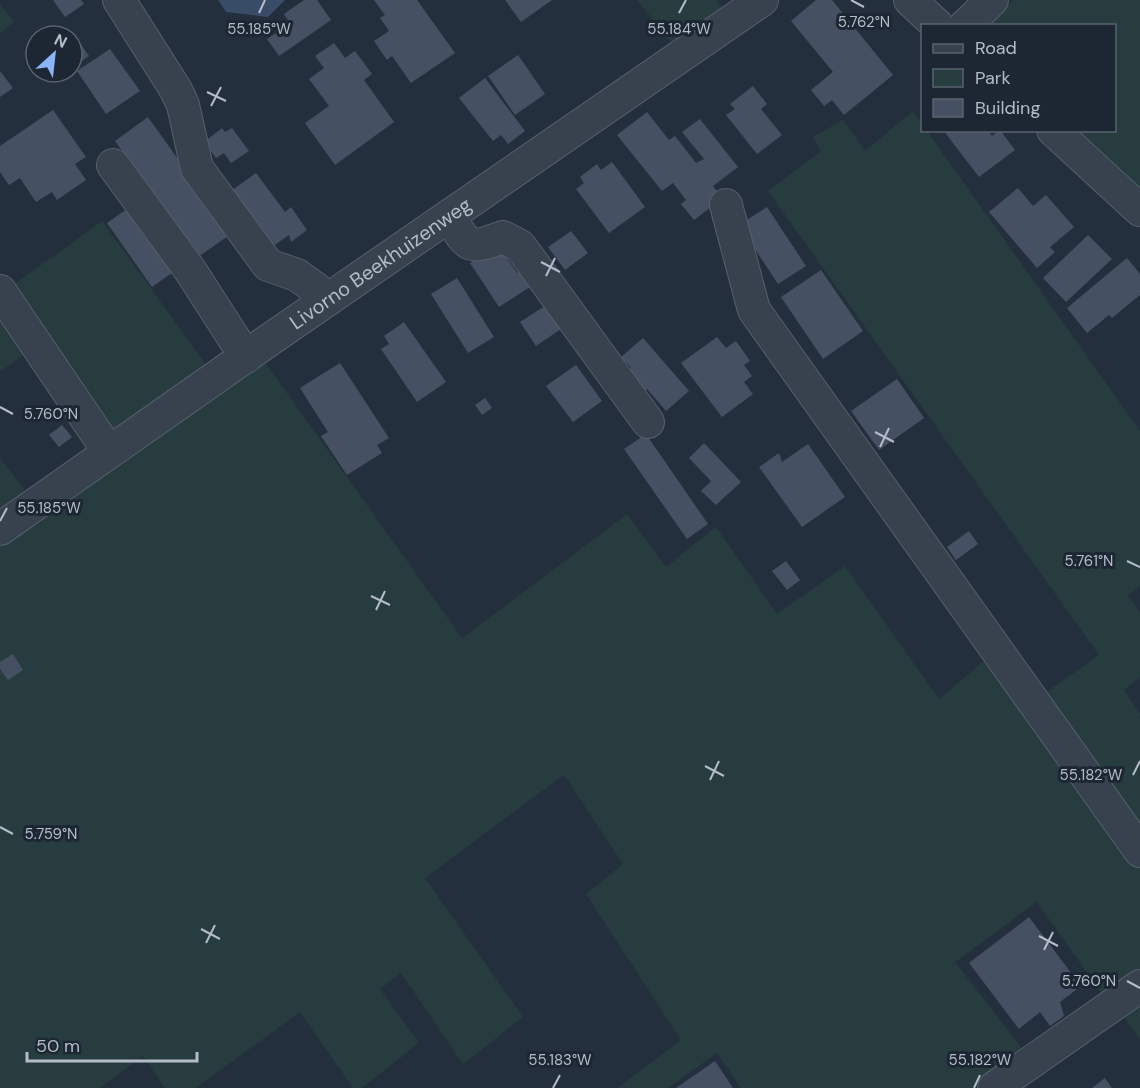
<svg xmlns="http://www.w3.org/2000/svg" width="1140" height="1088" viewBox="0 0 1140 1088" font-family="'DM Sans',sans-serif">
<style>
.green{fill:#263c3f}
.water{fill:#394c67}
.building{fill:#455162}
.lines{fill:none;stroke-linecap:round;stroke-linejoin:round}
.minor-casing{stroke:#565f6c;stroke-width:34}
.minor{stroke:#38414e;stroke-width:32}
.ticks{fill:none;stroke:#b4bcc9;stroke-width:2}
.labels{text-anchor:middle;stroke-width:6;stroke-linejoin:round;paint-order:stroke}
.street-label{font-size:20px;fill:#b4bcc9;stroke:#1d2633}
.ticks-label{font-size:15px;text-anchor:middle;fill:#b4bcc9;stroke:#1d2633;stroke-width:6;stroke-linejoin:round;paint-order:stroke}
</style>
<rect width="100%" height="100%" fill="#242f3e"/>
<path class="green" d="M637 0H716L726 12 676 48Z
M1013 0H1140V195L1069 131 1114 130V26H989Z
M0 4 14 22 0 33Z
M913 111 922 124V130L927 131 1140 431V586L1128 596 1140 612V677L1124 690 1140 714V839L1041 696 1099 655 768 191 821 151 813 137 843 120 865 151Z
M102 221 208 367 111 437 5 291Z
M0 306 31 349 0 372Z
M262 358 462 638 627 514 666 567 716 527 777 614 845 566 939 699 990 656 1140 863V974L1105 998 1037 902 955 962 1024 1051 973 1088H741L717 1053 668 1088H617L681 1040 586 894 623 864 564 775 425 878 523 1017 463 1064 401 973 380 989 419 1043 362 1088H353L300 1012 196 1088H165L143 1056 100 1088H0V542Z
M0 458 30 497 0 518Z
M1140 994V1039L1118 1009Z"/>
<path class="water" d="M218 0H285L268 17 226 12Z"/>
<path class="building" d="M53 0H81L84 4 65 17Z
M304 0H317L331 20 279 56 267 39 290 23 284 14Z
M374 0H417L455 53 411 83 392 56 387 60 374 41 389 31 380 18 385 15Z
M505 0H552L521 22Z
M816 0H832L893 75 844 115 832 100 824 106 811 90 833 72 791 21Z
M77 39 89 56 73 67 72 42Z
M334 43 345 58 355 51 372 74 364 80 394 122 335 165 305 123 329 106 309 79 324 68 315 56Z
M110 49 140 91 106 114 77 71Z
M518 55 545 94 515 115 488 76Z
M0 71 13 88 0 97Z
M485 78 525 131 508 144 501 135 493 141 459 98Z
M753 86 767 104 761 109 782 135 757 154 726 115 735 109 730 104Z
M53 110 86 157 75 164 86 180 57 200 52 192 36 202 20 178 9 185 0 172V146Z
M647 112 669 140 675 136 696 163 704 159 682 132 700 119 738 167 713 186 723 198 694 220 681 204 686 200 673 183 662 191 617 135Z
M148 117 231 234 198 257 115 141Z
M222 128 225 132 232 128 249 151 231 163 224 153 216 158 204 142Z
M943 130H988L992 136 1000 130 1015 150 979 177Z
M612 162 645 207 609 233 576 189 584 183 580 177 597 164 601 170Z
M256 173 285 212 291 207 307 230 291 242 289 235 265 252 224 196Z
M1018 188 1033 206 1046 195 1074 227 1050 247 1055 252 1037 268 989 212Z
M134 204 179 268 152 287 107 223Z
M767 207 806 266 778 284 739 225Z
M571 231 588 253 565 270 548 247Z
M1088 235 1112 259 1066 302 1043 278Z
M498 245 517 273 529 265 539 281 499 307 470 263Z
M1127 258 1140 274V295L1112 318 1109 315 1087 333 1067 308Z
M821 270 863 331 823 359 781 297Z
M457 278 494 337 468 353 431 294Z
M545 306 561 329 536 346 520 322Z
M404 322 446 382 417 402 381 349 389 344 384 336Z
M717 337 726 348 736 341 750 361 744 365 752 376 744 382 753 394 722 417 681 363Z
M643 338 689 391 666 411 647 389 640 396 622 376 631 368 621 357Z
M340 363 389 438 377 445 382 453 347 475 321 436 328 432 300 388Z
M576 365 602 401 573 422 546 386Z
M897 379 924 418 879 450 851 411Z
M485 398 492 408 482 415 475 405Z
M62 425 72 437 59 447 49 435Z
M646 434 708 524 687 539 624 449Z
M704 443 741 482 716 505 701 491 711 481 689 458Z
M808 444 845 497 802 527 759 467 779 453 782 462Z
M969 531 978 544 956 560 947 547Z
M786 561 800 580 787 590 772 571Z
M13 654 23 670 8 680 0 669V662Z
M1029 917 1081 986 1060 1002 1064 1016 1050 1026 1040 1012 1019 1029 969 963Z
M715 1061 733 1088H676Z
M1105 1078 1112 1088H1092Z"/>
<g class="lines">
<defs>
<g id="minor">
<path d="M119 0 176 90 183 105 197 168 268 265 297 275 315 288 327 300"/>
<path d="M910 0 938 26"/>
<path d="M965 26 992 0"/>
<path d="M1053 130 1140 210"/>
<path d="M113 165 190 270 246 357"/>
<path d="M726 205 754 310 1140 851"/>
<path d="M449 216C469 248 467 250 503 237L520 246 648 422"/>
<path d="M0 291 109 452"/>
<path id="s1" d="M0 529 259 347 762 0"/>
<path d="M994 1088 1140 986"/>
</g>
</defs>
<use href="#minor" class="minor-casing"/>
<use href="#minor" class="minor"/>
</g>
<path class="ticks" d="M851 0 864 7M259 13 265 0M679 13 686 0M207 92 226 101M211 106 221 87M541 262 560 272M546 276 555 258M0 407 13 414M875 432 894 442M880 447 889 428M0 521 7 508M1127 561 1140 567M371 596 390 605M376 610 385 591M705 766 724 776M1133 775 1140 761M710 780 719 761M0 827 13 834M201 929 220 939M1039 936 1058 946M206 943 215 925M1044 950 1053 932M1127 981 1140 988M553 1088 560 1075M974 1088 980 1075"/>
<g class="labels">
<g class="street-label">
<text dy="7" stroke="none"><textPath href="#s1" startOffset="464">Livorno Beekhuizenweg</textPath></text>
</g>
</g>
<g class="ticks-label">
<text x="864" y="27">5.762°N</text>
<text x="259" y="34">55.185°W</text>
<text x="679" y="34">55.184°W</text>
<text x="51" y="419">5.760°N</text>
<text x="49" y="513">55.185°W</text>
<text x="1089" y="566">5.761°N</text>
<text x="1091" y="780">55.182°W</text>
<text x="51" y="839">5.759°N</text>
<text x="1089" y="986">5.760°N</text>
<text x="560" y="1065">55.183°W</text>
<text x="980" y="1065">55.182°W</text>
</g>
<rect x="921" y="24" width="195" height="108" fill="#1d2633" stroke="#59626f" stroke-width="1.5"/>
<rect x="933" y="44" width="30" height="9" fill="#38414e" stroke="#59626f" stroke-width="1.5"/>
<text x="975" y="54" font-size="18" fill="#b4bcc9">Road</text>
<rect x="933" y="69" width="30" height="18" fill="#263c3f" stroke="#59626f" stroke-width="1.5"/>
<text x="975" y="84" font-size="18" fill="#b4bcc9">Park</text>
<rect x="933" y="99" width="30" height="18" fill="#455162" stroke="#59626f" stroke-width="1.5"/>
<text x="975" y="114" font-size="18" fill="#b4bcc9">Building</text>
<g transform="translate(54 54) rotate(27)"><circle r="28" fill="#1d2633" stroke="#59626f" stroke-width="1.5"/>
<path d="M0-4.5L10 22L0 15L-10 22Z" fill="#8ab4f8"/>
<text y="-9" font-size="16" font-weight="bold" text-anchor="middle" fill="#b4bcc9">N</text>
</g>
<path d="M27 1052v9h170v-9" fill="none" stroke="#b4bcc9" stroke-width="3"/>
<text x="36" y="1052" font-size="18" fill="#b4bcc9" stroke="#1d2633" stroke-width="4.5" paint-order="stroke">50 m</text>
</svg>
